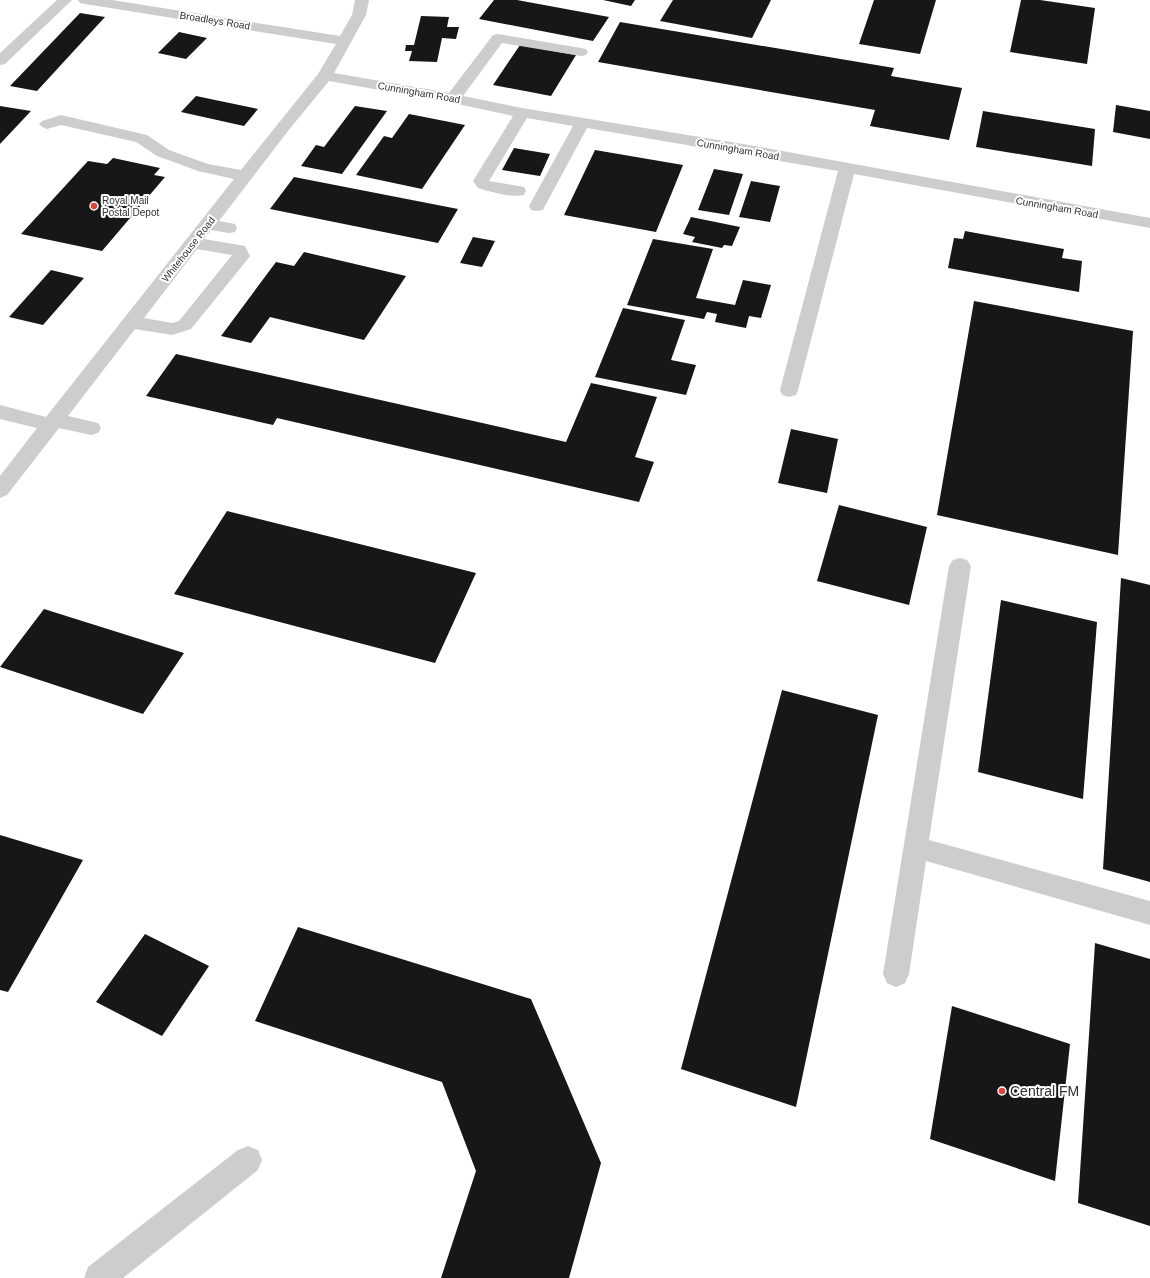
<svg xmlns="http://www.w3.org/2000/svg" width="1150" height="1278" viewBox="0 0 1150 1278" font-family="Arial,sans-serif">
<style>
.building{fill:#171717}
.lines{fill:none;stroke-linecap:round;stroke-linejoin:round}
.minor{fill:#cdcdcd;fill-rule:evenodd}
.poi-dot{fill:#db453d;stroke:#fff;stroke-width:1.5}
.labels{text-anchor:middle;stroke-width:4;stroke-linejoin:round;paint-order:stroke}
.far-street-label{font-size:10px;fill:#303030;stroke:#fff}
.far-poi-label{font-size:10px;fill:#303030;stroke:#fff;text-anchor:start}
.near-poi-label{font-size:14px;fill:#303030;stroke:#fff;text-anchor:start}
</style>
<rect width="100%" height="100%" fill="#fff"/>
<path class="building" d="M494 0H517L609 17 593 41 479 19Z
M603 0H635L631 6Z
M673 0H771L752 38 660 21Z
M874 0H936L920 54 859 44Z
M1021 0H1040L1095 8 1087 64 1010 52Z
M80 13 105 17 37 91 10 86Z
M421 16 449 17 447 27H459L456 39 442 38 437 62 409 61 412 51H405L406 45H414Z
M620 22 894 68 891 76 962 88 949 140 870 126 875 110 598 62Z
M179 32 207 38 186 59 158 53Z
M520 45 576 55 551 96 493 85Z
M196 96 258 109 244 126 181 112Z
M1116 105 1150 111V139L1113 132Z
M0 106 31 111 0 144Z
M355 106 387 111 342 174 301 166 316 145 324 147Z
M983 111 1095 129 1092 166 976 147Z
M409 114 465 125 422 189 356 175 384 136 392 138Z
M514 148 550 154 540 176 502 170Z
M595 150 683 165 656 232 564 215Z
M113 158 160 168 154 175 165 177 102 251 21 234 88 161 107 164Z
M714 169 743 174 729 215 698 210Z
M294 177 458 209 438 243 270 209Z
M751 181 780 186 770 222 739 217Z
M691 217 740 227 732 246 724 245 722 248 692 242 695 237 683 234Z
M965 231 1064 249 1062 258 1082 261 1079 292 948 268 954 238 963 239Z
M473 237 495 241 482 267 460 263Z
M653 239 713 249 696 298 735 305 743 280 771 285 761 318 749 316 746 328 715 322 717 314 707 312 704 319 627 305Z
M304 252 406 276 364 340 270 317 251 343 221 336 276 262 294 266Z
M51 270 84 278 43 325 9 317Z
M974 301 1133 331 1118 555 937 515Z
M623 308 685 320 671 360 696 365 686 395 595 377Z
M176 354 566 442 591 383 657 397 635 457 654 462 639 502 277 418 273 425 146 396Z
M791 429 838 439 827 493 778 483Z
M839 505 927 527 909 605 817 581Z
M227 511 476 573 435 663 174 594Z
M1121 578 1150 585V882L1103 869Z
M1001 600 1097 622 1083 799 978 772Z
M44 609 184 653 143 714 0 667Z
M782 690 878 715 796 1107 681 1069Z
M0 835 83 860 8 992 0 990Z
M298 927 531 999 601 1163 569 1278H441L476 1171 442 1082 255 1021Z
M145 934 209 966 162 1036 96 1002Z
M1095 943 1150 959V1226L1078 1203Z
M952 1006 1070 1044 1055 1181 930 1139Z"/>
<g class="lines">
<path class="minor" d="M57 0H72L5 64 0 65V53Z
M78 0H112L340 36 352 15 355 0H369L366 15 334 73 449 93 493 35 498 34 581 48 586 49 588 52 586 55 581 56 502 43 463 96 522 108 749 145 1150 218V228L854 174 798 390 796 395 789 397 782 395 780 390 838 171 587 128 545 206 543 210 537 211 531 210 529 206 573 126 527 118 489 181 524 187 526 191 524 195C511 198 491 192 478 188L473 181 513 116 453 103 329 81 288 131 219 221 235 224 237 228 235 232 229 233 211 230 204 239 245 246 250 256 247 260 191 329 172 335 135 329 68 416 98 423 101 428 98 433 91 435 59 428 7 495 0 498V476L37 428 0 419V405L46 417 234 179 198 171 157 156 136 142 61 125 47 129 42 127 39 124 42 121 61 115 147 135 169 150 208 164 241 170 318 74 336 44 85 4 80 3ZM197 249 232 255 179 321 172 323 144 318Z
M960 558 967 560 971 566 929 840 1150 901V925L926 861 909 974 905 983 896 987 887 983 883 974 949 566 953 560Z
M248 1146 258 1150 262 1160 258 1170 123 1278H84L88 1267 238 1150Z"/>
</g>
<g class="poi-dot">
<circle cx="94" cy="206" r="4"/>
<circle cx="1002" cy="1091" r="4"/>
</g>
<g class="labels">
<g class="far-street-label">
<text transform="translate(215 20) rotate(9)" y="4">Broadleys Road</text>
<text transform="translate(419 92) rotate(10)" y="4">Cunningham Road</text>
<text transform="translate(738 149) rotate(10)" y="4">Cunningham Road</text>
<text transform="translate(1057 207) rotate(10)" y="4">Cunningham Road</text>
<text transform="translate(188 249) rotate(-52)" y="4">Whitehouse Road</text>
</g>
<g class="far-poi-label">
<text x="102" y="204">Royal Mail<tspan x="102" dy="12">Postal Depot</tspan></text>
</g>
<g class="near-poi-label">
<text x="1010" y="1096">Central FM</text>
</g>
</g>
</svg>
